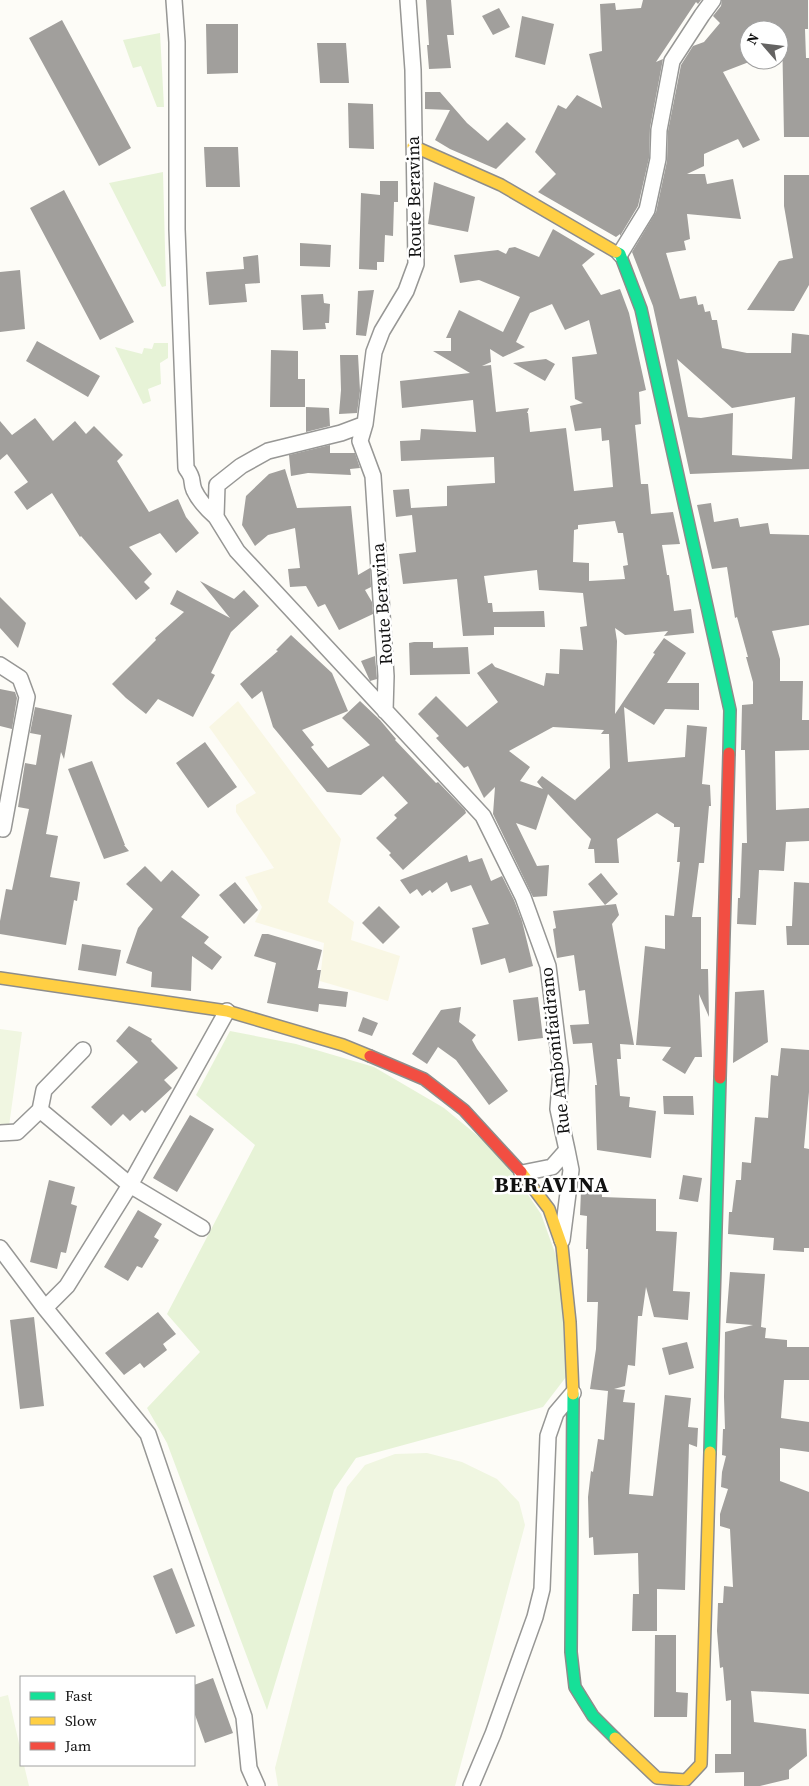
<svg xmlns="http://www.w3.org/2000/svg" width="809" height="1786" viewBox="0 0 809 1786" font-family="'Source Serif 4',serif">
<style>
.farmland{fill:#f9f7e4}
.green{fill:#e7f3d7}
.pitch{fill:#f0f6e1}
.building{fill:#a19f9c;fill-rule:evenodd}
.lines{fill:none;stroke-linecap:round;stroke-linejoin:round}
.street-casing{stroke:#979795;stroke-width:18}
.fast-casing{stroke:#8e8d8b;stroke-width:14}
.slow-casing{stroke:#8e8d8b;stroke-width:14}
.jam-casing{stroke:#8e8d8b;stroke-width:14}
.street{stroke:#fffffe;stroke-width:15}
.fast{stroke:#16e098;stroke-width:11}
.slow{stroke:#ffcf43;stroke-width:11}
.jam{stroke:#f24e42;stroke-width:11}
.labels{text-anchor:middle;stroke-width:5;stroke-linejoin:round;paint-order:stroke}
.street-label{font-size:18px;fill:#111;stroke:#fff}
.district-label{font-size:22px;font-weight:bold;letter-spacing:1px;fill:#111;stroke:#fff}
</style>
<rect width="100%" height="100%" fill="#fdfcf7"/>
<path class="farmland" d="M238 701 341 839 328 902 354 922 351 940 400 956 388 1001 320 981 324 943 255 922 262 907 245 877 274 868 236 812V805L256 793 209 727Z"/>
<path class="green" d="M160 33 164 107H157L141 66 133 68 123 40Z
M163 172 166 286 162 287 109 183Z
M154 343H168V358L160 363 161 384 148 389 151 401 143 404 115 347 142 354 144 348 152 349Z
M230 1031 296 1044 374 1067 444 1108 501 1155 541 1214 560 1267 566 1377 543 1407 356 1458 334 1490 267 1710 167 1443 147 1408 200 1352 167 1314 255 1145 196 1095Z"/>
<path class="pitch" d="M0 1029 22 1032 9 1126 0 1125Z
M427 1453 462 1462 497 1479 519 1502 525 1525 455 1786H278L275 1768 347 1487 365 1465 395 1454Z
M8 1695 21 1752V1765H24L29 1786H0V1697Z"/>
<path class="building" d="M426 0H451L454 35H447L451 68 429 69 427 45H429Z
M643 0H701L698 4 696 2 656 62 663 59 650 128 649 158 638 206 620 236V234L616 237 538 192 556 174 535 152 558 105 566 109 577 95 602 108 589 54 602 51 600 4 615 3 616 10 641 8Z
M722 0H808V29H805L806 58H809V137H784L782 29 749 30V62L723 72 760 140 743 148 738 139 704 154V166L687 174H705L707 184 733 179 741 219 687 214 690 239 684 241 686 250 666 253 680 299 696 296 698 305 703 304 705 312 710 311 712 320H717L722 348 747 353H791L792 333 809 335V469L690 474 653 306 632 252 656 212 667 161 668 131 681 65 693 46 704 42 720 23 713 16 721 6ZM677 359 732 408 795 397 792 459 732 455 733 413 701 418 688 417Z
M499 8 510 27 493 35 482 16Z
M522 16 554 24 545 65 515 57Z
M62 20 131 148 99 166 29 38Z
M206 24H238V73L207 74Z
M317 43H346L349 83H320Z
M425 92H440L467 123 488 141 507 122 526 139 496 169 450 149 435 140 450 110 425 109Z
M348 103 373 104 374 149 349 148Z
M204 147H238L240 187H206Z
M784 175H809V285L794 311 747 310 779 261 793 258 784 206Z
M380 181H398V202H394L393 236 385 235 384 262H377V270L359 269 361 193 380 195Z
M434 182 475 197 468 232 428 224Z
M64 190 134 322 100 340 30 208Z
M553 229 595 254 582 265 601 295 620 289 629 313 646 390 639 392 641 424 635 425 641 484H648L651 514 673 512 680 544 662 545 667 575H669L674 611 691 609 694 633 664 636 668 631 625 635 615 628 617 641 615 714 655 654 653 653 664 638 686 653 667 683H699V710L665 709 654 725 624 707 628 762 685 757 687 725 707 727 702 784 710 785 711 806H709L704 863H699L692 917H701V969H708L709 1017 699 994 702 1057H695L685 1074 662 1060 671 1047 636 1045 645 946 665 949V915L674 916 680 862H677L680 827H674V824L657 813 617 839 619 863H595L594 849H588L591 839 548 794 536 830 516 823 537 866 549 865 547 896 533 897 493 814 495 787 484 798 468 766 464 768 436 738 439 736 418 714 436 696 467 727 498 702 477 673 492 663 495 667 544 686 546 673 559 674 560 649 583 650 580 627 587 626 583 593 539 590 537 570 484 576 488 603H492L493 612 544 611 545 627H494V635L463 636 457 579 403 584 399 554 416 552 412 515 396 517 393 490 409 489 411 508 447 506V486L495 483 494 457 401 461 400 441 420 440 421 429 476 432 473 400 402 408 400 381 470 373 433 351H451V338H446L459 310 503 332 520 297 479 280 460 283 454 255 498 250 506 254 509 248 515 247 539 257ZM552 304 565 330 589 320 597 354 572 357 575 399 583 403 570 406 575 431 601 428 602 441 609 440 613 487 574 491 566 428 530 432 528 413H527L529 408 496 412 491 365 482 366 491 362 490 349 503 357 525 347 516 342 530 313ZM615 521 618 533H623L628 565 623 566 625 579 589 581V563L573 562 574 530 578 529V525ZM553 727 604 730 601 734H609L610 768 575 800 576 801 542 776 537 782 543 789 520 781 530 767 509 751Z
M300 243 331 245 330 267 300 266Z
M258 255 260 283 245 284 247 302 209 305 206 272 244 269 243 257Z
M20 270 25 329 0 332V272Z
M374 290 366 336 356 335 358 291Z
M323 294 324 303 330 304 329 323H325L326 329 303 330 301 295Z
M37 341 100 376 88 397 26 361Z
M271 350 298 351V379H305V407H270Z
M340 355H358L360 391 357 413 339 414 341 390Z
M546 359 555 364 545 381 513 363Z
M306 407 329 408 330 426 306 432Z
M35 418 53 441 75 421 86 434 94 426 123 455 117 461 149 512 178 499 186 517 199 533 176 553 160 533 129 547 152 574 144 582 150 588 136 600 81 536 80 537 52 493 27 510 14 492 28 482 7 454 0 460V421L12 435Z
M330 445V453H355L360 468 350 469 351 475 308 473 291 476 289 455Z
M285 469 297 508 351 506 358 575 370 568 371 587 365 590 372 602 373 614 339 630 325 604 318 607 306 586 290 587 288 569 300 568 295 528 268 535 255 546 242 525 246 496 269 474Z
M711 503 714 522 738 518 740 527 768 523 770 534 809 535V625L772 631 780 659V681H803L802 720H809V750L775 751 776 810 809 808V841L786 842 784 871 759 870 756 925 737 924 738 898H740L742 843H747L745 750H741L742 705 753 704V682L746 657H748L737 617 735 618 727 567 712 569 697 505Z
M200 581 234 599 244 590 259 606 231 632 211 673 215 675 193 717 158 699 146 714 126 698 112 684 156 640 155 638 184 612 170 604 177 590 230 618Z
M0 597 26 623 18 648 0 628Z
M291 635 332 673 348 711 302 730 314 745 311 747 328 768 370 745 342 718 360 701 380 720 396 739 395 740 436 783 438 782 465 810 466 813 403 870 389 855 391 853 376 838 397 818 394 815 408 803 383 776 361 795 327 792 273 727 262 691 252 699 240 684 278 651 276 650Z
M414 642H433V648L468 647 470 674 410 675 409 643Z
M375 656 377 679 370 681 361 661Z
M0 689 15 692 17 698 12 729 0 726Z
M35 707 72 715 64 759 61 752 46 834 58 836 50 877 80 882 77 901 74 900 66 945 0 934V921L6 889 12 890 29 809 18 807 25 763 36 765 41 735 30 733Z
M205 742 237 787 208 808 176 763Z
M92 761 125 845H124L129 851 104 859 68 769Z
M467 855 469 862 482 858 491 881 502 876 514 900 522 921 533 966 509 973 505 958 481 965 472 928 489 924 471 885 451 892 447 882 432 893 430 890 422 896 417 889 410 894 400 880Z
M145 866 161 882 172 870 200 895 181 917 209 937 204 943 222 957 212 970 192 956 191 991 151 987 152 972 126 963 138 928 153 909 126 884Z
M601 873 618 894 605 905 588 884Z
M235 882 258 910 244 924 219 895Z
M794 882 809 883V945H787L786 926H792Z
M616 904 619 915 612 924 634 1045 620 1044 621 1059H617L620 1096 630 1097 629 1107 656 1111 651 1158 597 1150 595 1085H597L592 1043 573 1044 570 1025 589 1024 585 990 579 991 574 955 557 958 553 929 556 928 553 911Z
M379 906 400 927 383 944 362 923Z
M262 934H268L322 950 317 970H321L318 988 348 992 346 1007 319 1004 318 1012 267 1003 276 963 254 956Z
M82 944 121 950 116 976 78 970Z
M764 990 768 1042 733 1063 735 992Z
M538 997 543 1038 518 1041 513 1000Z
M461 1007 459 1022 476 1035 472 1040 477 1049 508 1091 489 1105 456 1060 438 1047 427 1064 412 1054 441 1010Z
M363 1017 378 1023 372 1036 358 1031Z
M129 1026 152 1039 151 1041 178 1068 164 1080 172 1088 145 1113 142 1110 130 1121 123 1114 111 1126 91 1107 138 1062 116 1041Z
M781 1048 809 1050V1092L804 1148 809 1149V1248H804V1252L773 1250 774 1238 728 1234 729 1212H732L736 1180H741L742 1162 751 1163 755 1117 768 1118 771 1075 778 1076Z
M663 1096H693L694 1115 664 1114Z
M190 1115 214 1129 177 1192 153 1178Z
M683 1175 702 1178 698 1202 679 1199Z
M49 1180 75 1187 71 1204 77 1206 66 1253 61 1252 57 1269 30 1262Z
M581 1191H602V1197L656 1199V1231L677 1232 673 1291 690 1292 688 1320 654 1317 646 1287 642 1316H638L635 1366 628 1365 625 1386 614 1389 625 1390 623 1402 635 1403 629 1494 653 1496 665 1395 691 1398 688 1427 698 1428 697 1447 689 1444 685 1590 657 1589V1631H632L633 1594H639L638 1553 594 1555 593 1537 589 1538 588 1497 591 1471 593 1472 598 1439 604 1440 608 1391 590 1389 596 1349 598 1302H587L588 1249H586L587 1216 580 1215Z
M138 1210 162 1224 154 1237 159 1240 142 1268 137 1266 128 1281 104 1267Z
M730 1272 765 1274 761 1327 766 1328 765 1338 787 1340V1347H809V1380H784L781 1418 809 1422V1452L780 1448V1481L809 1492V1694L751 1691 754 1722 806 1729 807 1756 789 1770V1779L760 1786H744V1772L715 1773V1754H731V1700L726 1701 723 1667 720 1668 717 1631 718 1603H723L724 1586 733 1587 730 1529 720 1526V1514L728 1489 721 1487 722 1472 726 1456 722 1455 723 1429H725L724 1397 725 1332 753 1325 726 1323Z
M158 1312 176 1334 163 1344 167 1350 144 1368 140 1363 124 1375 105 1353Z
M34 1317 44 1406 20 1409 10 1320Z
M687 1342 694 1368 669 1375 662 1348Z
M172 1568 195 1626 176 1634 153 1576Z
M655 1635H676V1692L688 1693 687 1717H654Z
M213 1678 233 1733 205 1743 194 1712V1685Z"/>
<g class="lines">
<defs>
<path id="street" d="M174 0 177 42V229L186 468C195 480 190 480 194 490 199 501 207 509 216 517
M620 254 647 210 658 159 659 130 672 61 702 15 713 0
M365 424 341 433 268 451 241 466 217 485 216 517 237 551 483 816 523 897 548 966 561 1071 558 1109 567 1150 552 1167 522 1173
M0 665 20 678 27 697 3 829
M385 711 386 676 373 476 360 441 365 424 374 352 382 331 406 291 416 264 413 70 408 0
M40 1110 130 1185 202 1228
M0 1133 17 1132 40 1110 44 1090 83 1050
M562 1240 571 1170 567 1150
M0 1248 45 1308 148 1434 244 1717 249 1768 257 1786
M45 1308 67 1286 130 1185 227 1011
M471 1786 493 1734 535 1617 542 1589 548 1436 556 1413 573 1393"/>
<path id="fast" d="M616 252 620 254 641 309 730 710 729 753
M573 1394 571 1652 575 1687 593 1716 615 1738
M710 1452 720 1078"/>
<path id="slow" d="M413 146 501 185 616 252
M0 978 227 1011 343 1045 370 1056
M521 1172 549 1209 562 1246 570 1322 573 1394
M615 1738 657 1778 686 1780 701 1764 710 1452"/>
<path id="jam" d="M370 1056 424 1079 464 1110 521 1172
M720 1078 729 753"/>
</defs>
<use href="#street" class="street-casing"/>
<use href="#fast" class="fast-casing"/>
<use href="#slow" class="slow-casing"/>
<use href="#jam" class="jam-casing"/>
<use href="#street" class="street"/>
<use href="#fast" class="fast"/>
<use href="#slow" class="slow"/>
<use href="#jam" class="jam"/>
</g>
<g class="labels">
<g class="street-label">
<text transform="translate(414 197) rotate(-91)" y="6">Route Beravina</text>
<text transform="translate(382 604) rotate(-94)" y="6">Route Beravina</text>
<text transform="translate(555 1051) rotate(-96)" y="6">Rue Ambonifaidrano</text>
</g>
<g class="district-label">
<text x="552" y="1192">BERAVINA</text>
</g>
</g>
<rect x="20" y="1676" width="175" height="90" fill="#ffffff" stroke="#a0a0a0"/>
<rect x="30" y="1692" width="25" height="8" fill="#16e098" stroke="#a0a0a0"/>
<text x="65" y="1701" font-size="15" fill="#111111">Fast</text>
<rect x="30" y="1717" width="25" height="8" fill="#ffcf43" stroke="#a0a0a0"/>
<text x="65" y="1726" font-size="15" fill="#111111">Slow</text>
<rect x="30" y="1742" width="25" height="8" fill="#f24e42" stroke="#a0a0a0"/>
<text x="65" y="1751" font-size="15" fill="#111111">Jam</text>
<g transform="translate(764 45) rotate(298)"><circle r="24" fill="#ffffff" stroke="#a0a0a0"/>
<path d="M0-4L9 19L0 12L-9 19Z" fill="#646362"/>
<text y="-8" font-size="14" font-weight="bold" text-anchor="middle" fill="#111111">N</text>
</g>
</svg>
